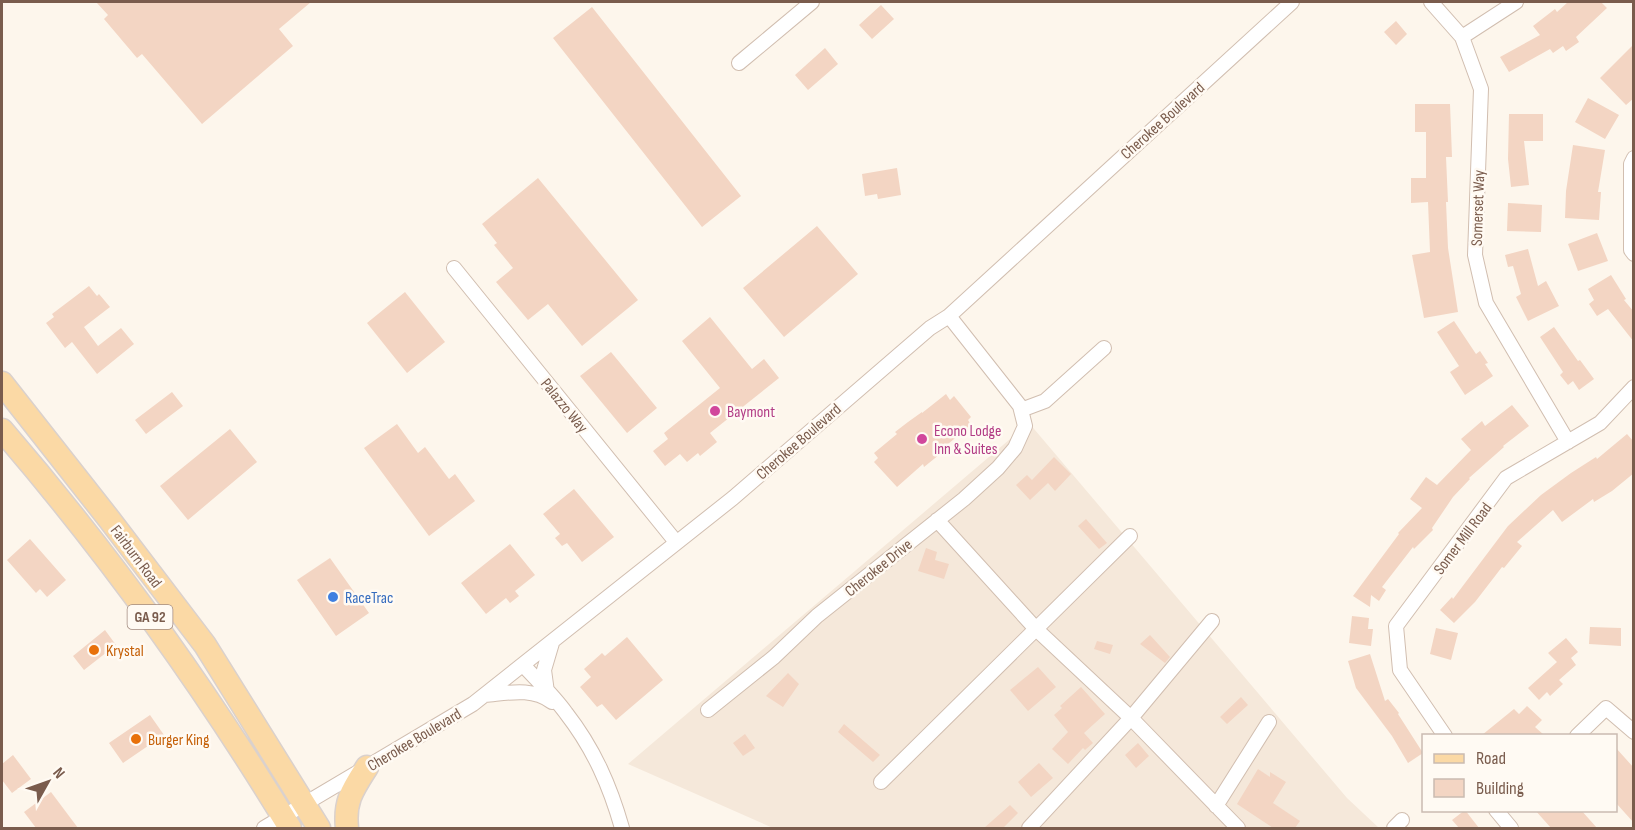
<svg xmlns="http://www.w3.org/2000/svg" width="1635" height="830" viewBox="0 0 1635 830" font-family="'Sofia Sans Condensed',sans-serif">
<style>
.residential{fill:#f5e8da}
.building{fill:#f3d5c3}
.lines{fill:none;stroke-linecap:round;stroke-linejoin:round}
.minor-casing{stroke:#d1beb0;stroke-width:16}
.primary-casing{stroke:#dad1cd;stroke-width:25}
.minor{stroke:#fff;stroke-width:14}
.primary{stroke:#fbd9a5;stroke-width:22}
.hotel-dot{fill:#d1479c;stroke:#fffaf3;stroke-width:2}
.shop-dot{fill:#3f7fe0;stroke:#fffaf3;stroke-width:2}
.food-dot{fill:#e8710a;stroke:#fffaf3;stroke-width:2}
.labels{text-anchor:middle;stroke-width:5;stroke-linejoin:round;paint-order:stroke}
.shield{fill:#fffaf3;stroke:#a28b7f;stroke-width:1.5}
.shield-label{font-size:15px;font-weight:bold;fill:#7a5c4d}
.street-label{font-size:16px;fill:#7a5c4d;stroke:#fffaf3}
.hotel-label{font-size:16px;fill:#b23c85;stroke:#fffaf3;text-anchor:start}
.shop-label{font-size:16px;fill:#366cbe;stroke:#fffaf3;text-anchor:start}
.food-label{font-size:16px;fill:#c56008;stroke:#fffaf3;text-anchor:start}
</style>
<rect width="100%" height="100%" fill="#fdf6ec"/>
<path class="residential" d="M1029 423 1347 798 1379 828H773L628 764Z"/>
<path class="building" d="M96 2H311L279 29 293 46 202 124 142 54 137 58 104 19 108 15Z
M1568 2H1601L1607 8 1576 37 1579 42 1566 51 1563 46 1553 53 1550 49 1509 72 1500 57 1540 35 1533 26 1555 9 1557 12Z
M881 5 894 19 872 39 859 25Z
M592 7 741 196 702 227 553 38Z
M1396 21 1407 34 1396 45 1384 32Z
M1634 44V98L1626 105 1600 78Z
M825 48 838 64 808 90 795 75Z
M1588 98 1619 115 1605 139 1575 122Z
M1415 104H1450L1452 157H1446L1448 202H1446L1448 248 1458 312 1424 318 1412 255 1430 252 1428 202 1411 203V178H1426V132H1415Z
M1509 114H1543V141H1524L1529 185 1511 187 1508 159Z
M1573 145 1605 150 1598 192H1601L1599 220 1565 218 1566 191Z
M897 168 901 195 878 199 877 194 865 196 862 174Z
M538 178 638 300 582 346 548 304 528 320 496 282 513 268 494 245 497 243 482 224Z
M1508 203 1542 205 1541 232 1507 231Z
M817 226 858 274 784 337 743 288Z
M1597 233 1608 261 1578 271 1568 244Z
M1528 249 1538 286 1546 281 1559 306 1528 321 1516 297 1521 294 1513 266 1508 267 1505 255Z
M1611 275 1626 299 1624 300 1634 312V342L1608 309 1597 316 1589 304 1594 300 1588 289Z
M89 286 97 296 99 294 110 307 84 327 98 346 121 328 134 344 97 374 72 342 65 348 46 323 54 317 52 314Z
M405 292 445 342 407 373 367 323Z
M710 317 752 369 764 359 779 378 710 433 717 442 700 456 698 453 687 462 680 454 665 466 653 451 668 439 664 433 720 388 682 341Z
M1454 321 1476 354 1480 351 1488 363 1485 364 1493 376 1465 395 1450 372 1459 366 1437 332Z
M1554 327 1578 361 1580 360 1594 379 1579 390 1573 381 1568 385 1560 375 1563 372 1540 337Z
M611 352 657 408 627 433 580 376Z
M172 392 183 406 146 434 135 420Z
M946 394 950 400 954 396 971 417 968 420 971 425 948 444 950 446 924 467 923 464 897 487 874 462 878 458 874 453 897 434 895 432 908 422 922 412V413Z
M1512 405 1529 426 1503 446 1504 447 1469 478 1470 479 1453 497 1432 528 1433 530 1414 549 1413 547 1382 587 1386 590 1379 601 1371 595 1370 607 1353 596 1399 534 1398 533 1422 508 1410 499 1426 477 1437 485 1471 450 1461 439 1482 421 1485 426Z
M397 424 418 453 425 447 449 479 455 474 475 501 429 536 364 448Z
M230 429 257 462 188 520 160 486Z
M1627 434 1634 442V473L1612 491 1594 502 1593 499 1562 522 1553 510 1517 542 1522 546 1504 568 1502 567 1475 602 1454 623 1440 610 1452 597 1453 599 1508 526 1541 495 1571 473 1596 457 1597 459Z
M1054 457 1071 474 1055 491 1048 483 1030 500 1016 485 1027 475 1032 480Z
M574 489 614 537 582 562 567 543 562 546 555 538 560 534 543 514Z
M1086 519 1107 543 1099 549 1078 526Z
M30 539 66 580 47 597 40 589 36 593 7 560Z
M510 544 535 575 515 591 519 596 510 603 506 598 486 614 461 583Z
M926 548 937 552 935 560 949 564 944 579 918 571Z
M330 558 369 613 336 636 297 580Z
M1352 616 1369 618 1368 629H1373L1371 646 1349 643Z
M1590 627 1621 628V646L1589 644Z
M1436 628 1458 633 1451 660 1430 654Z
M105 630 116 645 84 670 73 656Z
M1150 635 1170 657 1165 663 1140 644Z
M627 637 663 680 616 720 602 704 597 707 580 687 591 677 584 669 602 653 605 656Z
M1566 638 1578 652 1571 658 1576 665 1559 680 1563 684 1550 696 1547 692 1539 700 1528 688 1557 662 1548 653Z
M1097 641 1113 645 1110 654 1094 649Z
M1370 654 1385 701 1388 699 1399 713 1398 714 1423 753 1408 763 1392 736 1356 688 1348 661Z
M1038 667 1056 687 1028 711 1010 690Z
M788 673 799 684 783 707 766 696Z
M1081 687 1105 714 1084 733 1093 743 1085 750 1083 748 1068 764 1052 749 1068 732 1054 715 1062 708 1060 706Z
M1241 697 1248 705 1227 724 1220 717Z
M1527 706 1542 720 1535 727 1544 735H1482L1514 709 1519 714Z
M150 715 164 735 123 763 109 743Z
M844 724 880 755 873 762 838 732Z
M745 734 755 748 743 756 733 743Z
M1138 743 1149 756 1136 768 1125 755Z
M1616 748 1634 768V823L1616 803Z
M13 755 31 779 12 793 2 780V764Z
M1039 763 1053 778 1031 797 1018 782Z
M1258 769 1270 777V772L1286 782 1273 803 1300 821 1295 828H1273L1237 804Z
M51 792 78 828H36L24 812Z
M1010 805 1018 813 1003 828H984Z
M1465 810 1479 828H1459L1452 820Z
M1535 810H1581L1597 828H1551Z"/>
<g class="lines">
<defs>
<path id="minor" d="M1431 2 1462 37 1481 89 1475 255 1486 303 1568 442
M1462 37 1516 2
M739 63 812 2
M1634 158 1631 164V250L1634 254
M454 268 676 542
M1021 410 1045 401 1104 348
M937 520 1036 629 1131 718 1238 828
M523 665C538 681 554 696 566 713 594 749 610 786 622 828
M547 692 544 670 552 643
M485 695C508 693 532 687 552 702
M708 710 774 657 817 616 964 499 998 468 1015 448 1025 426 1020 406 949 316
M1445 736 1400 670 1396 626 1506 478 1600 423 1634 387
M1577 736 1606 708 1634 732
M881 782 1130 536
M1216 806 1269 722
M1496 810 1511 828
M264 828 473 704 733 498 930 328 949 316 1292 2
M1029 828 1131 718 1212 621
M1394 828 1402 820"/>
<path id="primary" d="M2 383 109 519 205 645 319 828
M2 430C109 554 205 688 290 828
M347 828C344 801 353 789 367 767"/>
</defs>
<use href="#minor" class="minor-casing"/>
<use href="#primary" class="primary-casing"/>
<use href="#minor" class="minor"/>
<use href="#primary" class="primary"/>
</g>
<g class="hotel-dot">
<circle cx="715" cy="411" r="6"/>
<circle cx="922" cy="439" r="6"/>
</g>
<circle class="shop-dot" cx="333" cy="597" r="6"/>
<g class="food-dot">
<circle cx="94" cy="650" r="6"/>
<circle cx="136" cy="739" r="6"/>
</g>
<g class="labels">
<rect class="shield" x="127.5" y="605" width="45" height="24" rx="4.5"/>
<g class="shield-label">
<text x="150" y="622">GA 92</text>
</g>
<g class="street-label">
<text transform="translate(1162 120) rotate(-42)" y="6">Cherokee Boulevard</text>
<text transform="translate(1477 208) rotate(-88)" y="6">Somerset Way</text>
<text transform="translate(565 405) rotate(51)" y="6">Palazzo Way</text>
<text transform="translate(798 441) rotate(-41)" y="6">Cherokee Boulevard</text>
<text transform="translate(1462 538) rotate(-53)" y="6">Somer Mill Road</text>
<text transform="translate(137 556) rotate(53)" y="6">Fairburn Road</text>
<text transform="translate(878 567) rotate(-39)" y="6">Cherokee Drive</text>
<text transform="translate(414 739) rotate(-31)" y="6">Cherokee Boulevard</text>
</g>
<g class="hotel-label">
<text x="727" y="417">Baymont</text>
<text x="934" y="436">Econo Lodge<tspan x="934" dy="18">Inn &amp; Suites</tspan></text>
</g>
<g class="shop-label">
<text x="345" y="603">RaceTrac</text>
</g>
<g class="food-label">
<text x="106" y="656">Krystal</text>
<text x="148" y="745">Burger King</text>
</g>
</g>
<rect width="1635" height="830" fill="none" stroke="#7a5c4d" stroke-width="6"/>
<rect x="1422" y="734" width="195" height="78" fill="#fffaf3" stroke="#cabbb1" stroke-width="1.5"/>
<rect x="1434" y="754" width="30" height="9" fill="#fbd9a5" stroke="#cabbb1" stroke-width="1.5"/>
<text x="1476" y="764" font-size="18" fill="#7a5c4d">Road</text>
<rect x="1434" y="779" width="30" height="18" fill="#f3d5c3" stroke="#cabbb1" stroke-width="1.5"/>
<text x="1476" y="794" font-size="18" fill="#7a5c4d">Building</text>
<g transform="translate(48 782) rotate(50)" stroke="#fffaf3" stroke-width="4.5" paint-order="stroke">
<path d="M0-4.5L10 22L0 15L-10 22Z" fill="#7a5c4d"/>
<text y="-9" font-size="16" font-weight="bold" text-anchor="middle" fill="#7a5c4d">N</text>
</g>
</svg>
